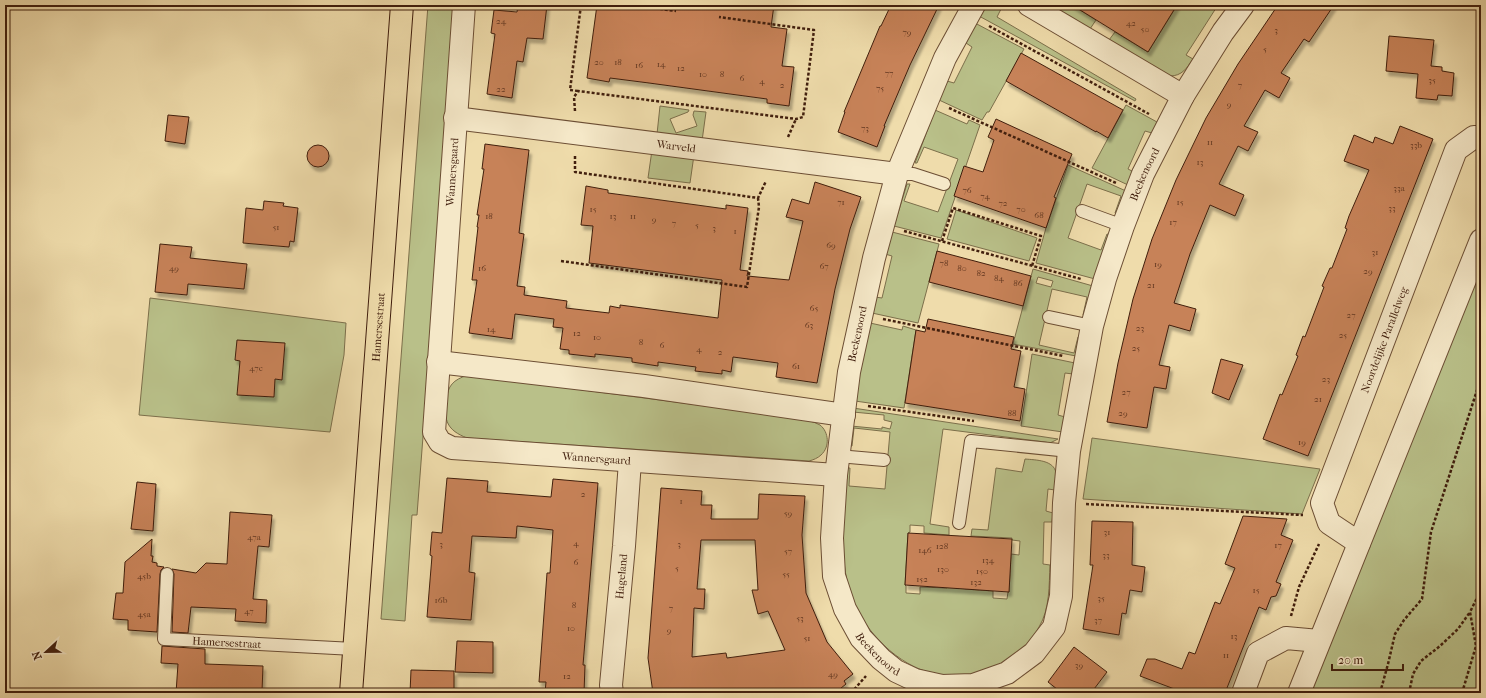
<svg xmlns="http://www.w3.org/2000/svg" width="1486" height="698" viewBox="0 0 1486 698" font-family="'IM FELL French Canon',serif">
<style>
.green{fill:#b9c089;stroke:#7c6f4b;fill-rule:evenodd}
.building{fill:#c78259;stroke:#401e0d;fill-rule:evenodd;filter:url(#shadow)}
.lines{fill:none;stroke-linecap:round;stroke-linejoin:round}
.service-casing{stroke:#6c4e34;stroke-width:14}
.minor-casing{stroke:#6c4e34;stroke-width:24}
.primary-casing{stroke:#401e0d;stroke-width:24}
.path{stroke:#401e0d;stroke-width:2.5;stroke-dasharray:3 2;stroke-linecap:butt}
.service{stroke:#f5e8c8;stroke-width:12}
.minor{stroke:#f5e8c8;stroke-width:22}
.primary{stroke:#efdcab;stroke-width:22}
.labels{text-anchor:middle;stroke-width:3.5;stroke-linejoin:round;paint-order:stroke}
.number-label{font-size:9px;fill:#623720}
.street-label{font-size:11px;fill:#401e0d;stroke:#f5e8c8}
</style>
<defs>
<filter id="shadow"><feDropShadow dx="2.5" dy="4.5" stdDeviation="1" flood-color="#0004"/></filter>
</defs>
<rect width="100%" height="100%" fill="#efdcab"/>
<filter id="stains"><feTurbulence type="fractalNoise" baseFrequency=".005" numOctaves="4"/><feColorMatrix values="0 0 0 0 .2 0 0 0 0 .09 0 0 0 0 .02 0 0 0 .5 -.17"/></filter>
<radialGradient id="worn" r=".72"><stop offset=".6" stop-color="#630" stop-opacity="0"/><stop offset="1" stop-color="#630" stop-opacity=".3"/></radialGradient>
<path class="green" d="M428 5H456L417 515H412L405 621 381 619Z
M985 5H1003L997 17 1136 99 1135 101 979 16Z
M1049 5H1072L1096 20 1090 29Z
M1173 5H1218L1186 55 1193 59C1187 68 1182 76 1170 76L1109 40 1115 32 1148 52 1176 7Z
M975 23 1024 49 989 112H987L982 120 939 100 947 81 954 83 972 47 966 43Z
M1126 105 1157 122 1152 133 1145 131 1128 169 1134 172 1128 185 1092 168Z
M660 106 689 110 688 112 670 119 676 133 697 126 693 115 694 111 706 112 702 141 657 134Z
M935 110 967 124 969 120 980 125 941 238 894 226 907 184H910L904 201 938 212 958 159 924 147 917 163H915Z
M652 150 694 155 690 183 648 178Z
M1068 165 1126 191 1117 214 1115 213 1121 196 1087 184 1068 238 1101 250 1107 234 1110 235 1095 279 1036 263 1046 228Z
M956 210 1037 238 1029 261 947 239Z
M892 232 939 244 918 323 872 313 875 297 882 298 892 256 885 254Z
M1481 258V676L1475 693H1311L1382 506Z
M1033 269 1093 286 1086 315H1083L1087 297 1052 289 1039 345 1074 353 1078 337H1080L1076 356 1013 344ZM1038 277 1053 281 1051 287 1036 283Z
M150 298 346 323 344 355 330 432 139 415Z
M870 323 902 330 903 326 916 330 904 408 855 401 858 375Z
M1032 354 1075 363 1073 374 1065 373 1058 415 1065 417 1063 432 1021 426Z
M468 375 798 418C805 420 813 421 820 425 829 432 830 447 821 455 818 458 813 460 809 461L467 438C447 430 444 421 446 401 448 385 453 380 468 375Z
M853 408 1058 439 1050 443 1045 442 943 429 930 524 949 527V535L924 533V526L910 525V532L908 533 905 585 906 586V593L920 594V587L947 588 948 581 965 589 993 591V598L1007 599 1008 592H1009L1011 554 1019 555 1020 541 1012 540V538L971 536 972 529 988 530 996 468 1022 472 1025 459C1036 460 1054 460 1056 473 1057 478 1056 485 1055 490L1048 489 1046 511 1053 513 1052 522H1044L1043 564 1050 565C1049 585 1050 609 1039 627 1027 649 1019 656 996 666 991 669 985 673 980 674 974 675 967 674 962 675 955 675 947 676 941 675 904 670 870 638 855 605 836 564 845 512 847 468H850L849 486 885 489 890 432 854 428 852 446H849L851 426 882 429V427L890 429 892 422 884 420V415L853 412Z
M1092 438 1320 469 1302 514 1083 499Z"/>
<path class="building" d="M518 5H547L543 39 527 38 523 62 517 61 512 98 487 94 495 34 491 33 494 10 517 12Z
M597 5H774L771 27 787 29 782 66 794 67 789 106 767 103V99L649 83 610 78 609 82 587 78Z
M891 5H939L910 65 884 126H885L877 147 838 132 845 112H844L880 26H881Z
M1072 5H1177L1148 52Z
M1278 5H1334L1309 42 1304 39 1281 73 1290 78 1279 98 1265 90 1244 126 1258 132 1248 151 1238 146 1219 184 1244 195 1235 216 1210 205 1190 254 1174 303 1196 309 1190 331 1169 325 1159 365 1170 367 1166 389 1154 387 1147 428 1107 422 1118 363 1133 299 1152 239 1176 180 1206 118 1238 64Z
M1389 36 1434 40 1431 66 1442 67V71L1454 73 1452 96 1438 95 1437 100 1416 98 1418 74 1386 71Z
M1021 53 1123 110 1108 138 1096 131V132L1006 81Z
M168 115 189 117 185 144 165 141Z
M996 119 1072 154 1054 197 1056 198 1046 228 954 196 964 166 983 172 994 140 988 137Z
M1400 126 1433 139 1308 456 1263 439 1280 394 1282 395 1298 356 1296 355 1303 336 1305 337 1324 287 1322 286 1330 268H1332L1347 229 1345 228 1349 216 1369 170 1344 161 1354 135 1373 143 1375 137 1393 144Z
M485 144 529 150 519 233 524 234 517 286 525 287 524 295 567 301 566 308 609 313 610 306 620 308V305L718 318 722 280 589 263 593 226 581 225 586 186 608 190V193L646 198 726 209V205L748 208 740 270 748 271 747 276 789 280 803 221 786 217 792 199 809 204 815 182 861 197 850 229 835 289 817 383 776 377 778 363 733 357 731 372 722 370V374L695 371 696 367 658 362V366L632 362V358L595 354V357L569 354V350L560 349 563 328 553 327 554 319 515 314 512 339 469 333 477 280H472L478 227H477L479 215H477L484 169H482Z
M307 156a11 11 0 1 1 22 0a11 11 0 1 1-22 0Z
M264 201 284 203 283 206 298 208 294 242 290 241 289 247 243 243 246 208 263 210Z
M160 244 192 247 190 258 247 264 244 289 188 284 187 295 155 292Z
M937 251 1031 276 1023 306 929 282Z
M928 319 1014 337 1011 349 1021 351 1014 387 1025 389 1020 421 905 403 916 330 925 332Z
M237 340 285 343 282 380 275 379 274 397 237 395 240 361 235 360Z
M1221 359 1243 365 1229 400 1212 393Z
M447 478 488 481 487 492 551 497 553 479 598 483 583 665H585L584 693H545L546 682H539L547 573H550L553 530 517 526 516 538 472 536 469 572 475 573 471 620 427 617 432 556 430 555 432 532 442 533Z
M137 482 156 484 153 531 131 529Z
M661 488 702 491 701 505H712L711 519H758L759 494 805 496 802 535 806 593 827 642 853 674 844 681 846 684 835 693H653L648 658ZM701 540H755L758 590H752L758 614 768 611 785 650 727 658 726 653 692 657 694 608 704 609 705 589H697Z
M230 512 272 515 269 547 258 546 253 599 267 600 266 623 235 621 236 609 191 607 188 633 172 632 174 574 172 569 196 573 206 563 227 564Z
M1243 516 1287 519 1281 535 1293 540 1276 582 1281 584 1276 596 1271 597 1266 610 1259 607 1225 693H1185L1140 676 1147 659H1155L1182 669 1189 652 1195 654 1215 602 1220 604 1235 568 1225 564Z
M1092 521 1133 522 1132 565 1145 567 1142 592 1130 590 1126 614 1122 613 1119 635 1083 629 1093 565H1090Z
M908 533 1012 539 1009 592 905 585Z
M152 539 151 556H153L152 562 157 563V566L164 567 161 570 160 574 157 632 128 630V620L113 619 116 593H123L125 562Z
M457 641 493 642V673L455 672Z
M162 646 205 649V664L263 666 262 691 217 689V693H176L178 664 161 663Z
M1074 647 1107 672 1091 693H1062L1048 682Z
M411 670 454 671V693H410Z"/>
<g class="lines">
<defs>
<g id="service">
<path d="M897 174H913L944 184"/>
<path d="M1082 211 1123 226"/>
<path d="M1049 317 1092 326"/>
<path d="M838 456 884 460"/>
<path d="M959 523 971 441 1069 451"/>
<path id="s1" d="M167 574 164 639 354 649"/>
</g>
<g id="minor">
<path id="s2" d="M464 5 434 432 440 442 452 448 836 475"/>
<path id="s3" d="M974 5 945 58 897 174 874 258 849 372 836 475 832 538 834 576 845 609 861 638 881 659 896 671 915 680 942 686 973 685 1007 673 1034 653 1054 627 1061 596 1064 503 1069 451 1092 326 1105 279 1123 226 1143 174 1183 96 1223 32 1243 5"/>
<path d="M1029 5 1183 96"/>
<path id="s4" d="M455 118 897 174"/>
<path d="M438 362 644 386 844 415"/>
<path id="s5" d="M1359 543 1329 523 1322 503 1456 150 1474 137 1481 138"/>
<path id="s6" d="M612 693 611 685 624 546 630 461"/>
<path d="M1243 693 1258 653 1286 638 1319 641"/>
<path d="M1299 693 1481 240"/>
</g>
<g id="primary">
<path id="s7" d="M351 693 402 5"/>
</g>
</defs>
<use href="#service" class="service-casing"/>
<use href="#minor" class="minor-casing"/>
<use href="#primary" class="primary-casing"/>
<path class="path" d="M630 5 676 11
M989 26 1149 114
M578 91 570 90 581 5
M949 108 1116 183
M575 111 574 97 578 91 796 119 803 117 814 30 719 17
M788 137 796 119
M575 156V172L758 198 766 181
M904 231 1081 279
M942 241 953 208 1041 236 1032 266
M561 261 747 287 759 207 758 198
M883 319 1063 356
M868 406 974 421
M1086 504 1303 515
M1291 616 1299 587 1319 544
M851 693 866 676
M1380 693 1388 664 1395 634 1404 620 1422 599 1431 532 1481 378
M1409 693 1413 674 1421 661 1440 646 1458 629 1470 612
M1462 693 1476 646 1470 612 1481 590"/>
<use href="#service" class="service"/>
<use href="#minor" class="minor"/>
<use href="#primary" class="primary"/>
</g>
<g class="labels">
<g class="number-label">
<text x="501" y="24">24</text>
<text x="1131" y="26">42</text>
<text x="1145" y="32">50</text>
<text x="1276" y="33">3</text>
<text x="907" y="35">79</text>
<text x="1265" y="52">5</text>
<text x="599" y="65">20</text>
<text x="618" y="65">18</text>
<text x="661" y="67">14</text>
<text x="639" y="68">16</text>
<text x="681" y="71">12</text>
<text x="889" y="76">77</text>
<text x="703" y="77">10</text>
<text x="722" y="77">8</text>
<text x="742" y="81">6</text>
<text x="1432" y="83">35</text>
<text x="762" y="84">4</text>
<text x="782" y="88">2</text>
<text x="1240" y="88">7</text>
<text x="880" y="91">75</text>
<text x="501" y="92">22</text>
<text x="1229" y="107">9</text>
<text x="865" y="131">73</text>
<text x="1210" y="145">11</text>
<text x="1416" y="148">33b</text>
<text x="1200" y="165">13</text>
<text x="1399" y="191">33a</text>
<text x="967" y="193">76</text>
<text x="985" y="199">74</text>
<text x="841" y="205">71</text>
<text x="1180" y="205">15</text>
<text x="1003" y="206">72</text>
<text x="1392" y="211">33</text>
<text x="593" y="212">15</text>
<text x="1021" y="212">70</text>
<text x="1039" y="218">68</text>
<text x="489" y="219">18</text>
<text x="613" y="219">13</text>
<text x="633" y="219">11</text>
<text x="654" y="222">9</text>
<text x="1173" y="225">17</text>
<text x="674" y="226">7</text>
<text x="697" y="228">5</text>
<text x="276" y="230">51</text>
<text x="714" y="231">3</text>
<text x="735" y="234">1</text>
<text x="831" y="248">69</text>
<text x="1375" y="255">31</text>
<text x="944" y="266">78</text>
<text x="1158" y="267">19</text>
<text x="824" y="269">67</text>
<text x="174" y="271">49</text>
<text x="482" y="271">16</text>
<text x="962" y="271">80</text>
<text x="1368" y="274">29</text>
<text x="981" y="276">82</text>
<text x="999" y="281">84</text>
<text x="1018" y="286">86</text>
<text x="1151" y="288">21</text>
<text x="814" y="311">65</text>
<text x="1351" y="318">27</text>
<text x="809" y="328">63</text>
<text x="1140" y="331">23</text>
<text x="491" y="332">14</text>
<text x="577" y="336">12</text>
<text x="1343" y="338">25</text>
<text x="597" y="340">10</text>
<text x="641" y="345">8</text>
<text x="662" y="348">6</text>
<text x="1136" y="351">25</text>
<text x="699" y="352">4</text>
<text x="720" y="355">2</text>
<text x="796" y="369">61</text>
<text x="256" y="371">47c</text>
<text x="1326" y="382">23</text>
<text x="1126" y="395">27</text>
<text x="1318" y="402">21</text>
<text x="1012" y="416">88</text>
<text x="1123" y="416">29</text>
<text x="1302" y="445">19</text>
<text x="583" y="497">2</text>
<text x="681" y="504">1</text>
<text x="788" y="516">59</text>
<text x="1107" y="535">31</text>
<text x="254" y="540">47a</text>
<text x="576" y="546">4</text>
<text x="441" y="547">3</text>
<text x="679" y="547">3</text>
<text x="1278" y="548">17</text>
<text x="942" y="549">128</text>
<text x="925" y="553">146</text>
<text x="788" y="554">57</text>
<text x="1106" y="558">33</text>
<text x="988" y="563">134</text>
<text x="576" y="565">6</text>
<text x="677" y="571">5</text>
<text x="943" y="572">130</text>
<text x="982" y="574">150</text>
<text x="786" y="577">55</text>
<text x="144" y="579">45b</text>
<text x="922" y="582">152</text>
<text x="976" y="585">132</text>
<text x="1256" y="593">15</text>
<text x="1101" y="601">35</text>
<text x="441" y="603">16b</text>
<text x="574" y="608">8</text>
<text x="671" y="611">7</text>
<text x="249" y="614">47</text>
<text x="144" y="617">45a</text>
<text x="800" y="621">53</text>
<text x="1098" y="623">37</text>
<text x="571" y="631">10</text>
<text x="669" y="633">9</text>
<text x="1234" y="639">13</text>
<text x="807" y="641">51</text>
<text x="1226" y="658">11</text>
<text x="1079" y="668">39</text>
<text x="833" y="677">49</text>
<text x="567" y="679">12</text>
</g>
<g class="street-label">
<text dy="4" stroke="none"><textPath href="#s4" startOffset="223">Warveld</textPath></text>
<text transform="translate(452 172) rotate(-86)" y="4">Wannersgaard</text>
<text dy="4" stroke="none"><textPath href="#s3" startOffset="1358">Beekenoord</textPath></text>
<text dy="4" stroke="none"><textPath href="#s7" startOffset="367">Hamersestraat</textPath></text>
<text transform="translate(857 334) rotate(-78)" y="4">Beekenoord</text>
<text dy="4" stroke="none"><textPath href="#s5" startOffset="232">Noordelijke Parallelweg</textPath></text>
<text dy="4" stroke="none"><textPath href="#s2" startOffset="598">Wannersgaard</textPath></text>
<text dy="4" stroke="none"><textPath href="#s6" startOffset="117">Hageland</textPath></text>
<text dy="4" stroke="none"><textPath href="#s1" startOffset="128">Hamersestraat</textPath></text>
<text dy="4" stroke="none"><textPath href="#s3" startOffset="686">Beekenoord</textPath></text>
</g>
</g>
<rect width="1486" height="698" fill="none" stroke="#efdcab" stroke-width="20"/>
<rect x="6" y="6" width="1474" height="686" fill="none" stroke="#401e0d" stroke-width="2"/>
<rect x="10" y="10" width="1466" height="678" fill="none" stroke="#401e0d"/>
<g transform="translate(46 652) rotate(248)" stroke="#f5e8c8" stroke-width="3" paint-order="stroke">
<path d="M0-3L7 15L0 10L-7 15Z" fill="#401e0d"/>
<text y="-6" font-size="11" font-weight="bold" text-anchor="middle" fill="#401e0d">N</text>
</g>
<path d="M1332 664v6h71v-6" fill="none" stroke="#401e0d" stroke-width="2"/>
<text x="1338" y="664" font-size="12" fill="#401e0d" stroke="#f5e8c8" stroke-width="3" paint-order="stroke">20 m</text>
<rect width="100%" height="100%" filter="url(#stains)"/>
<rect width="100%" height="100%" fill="url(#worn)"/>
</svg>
